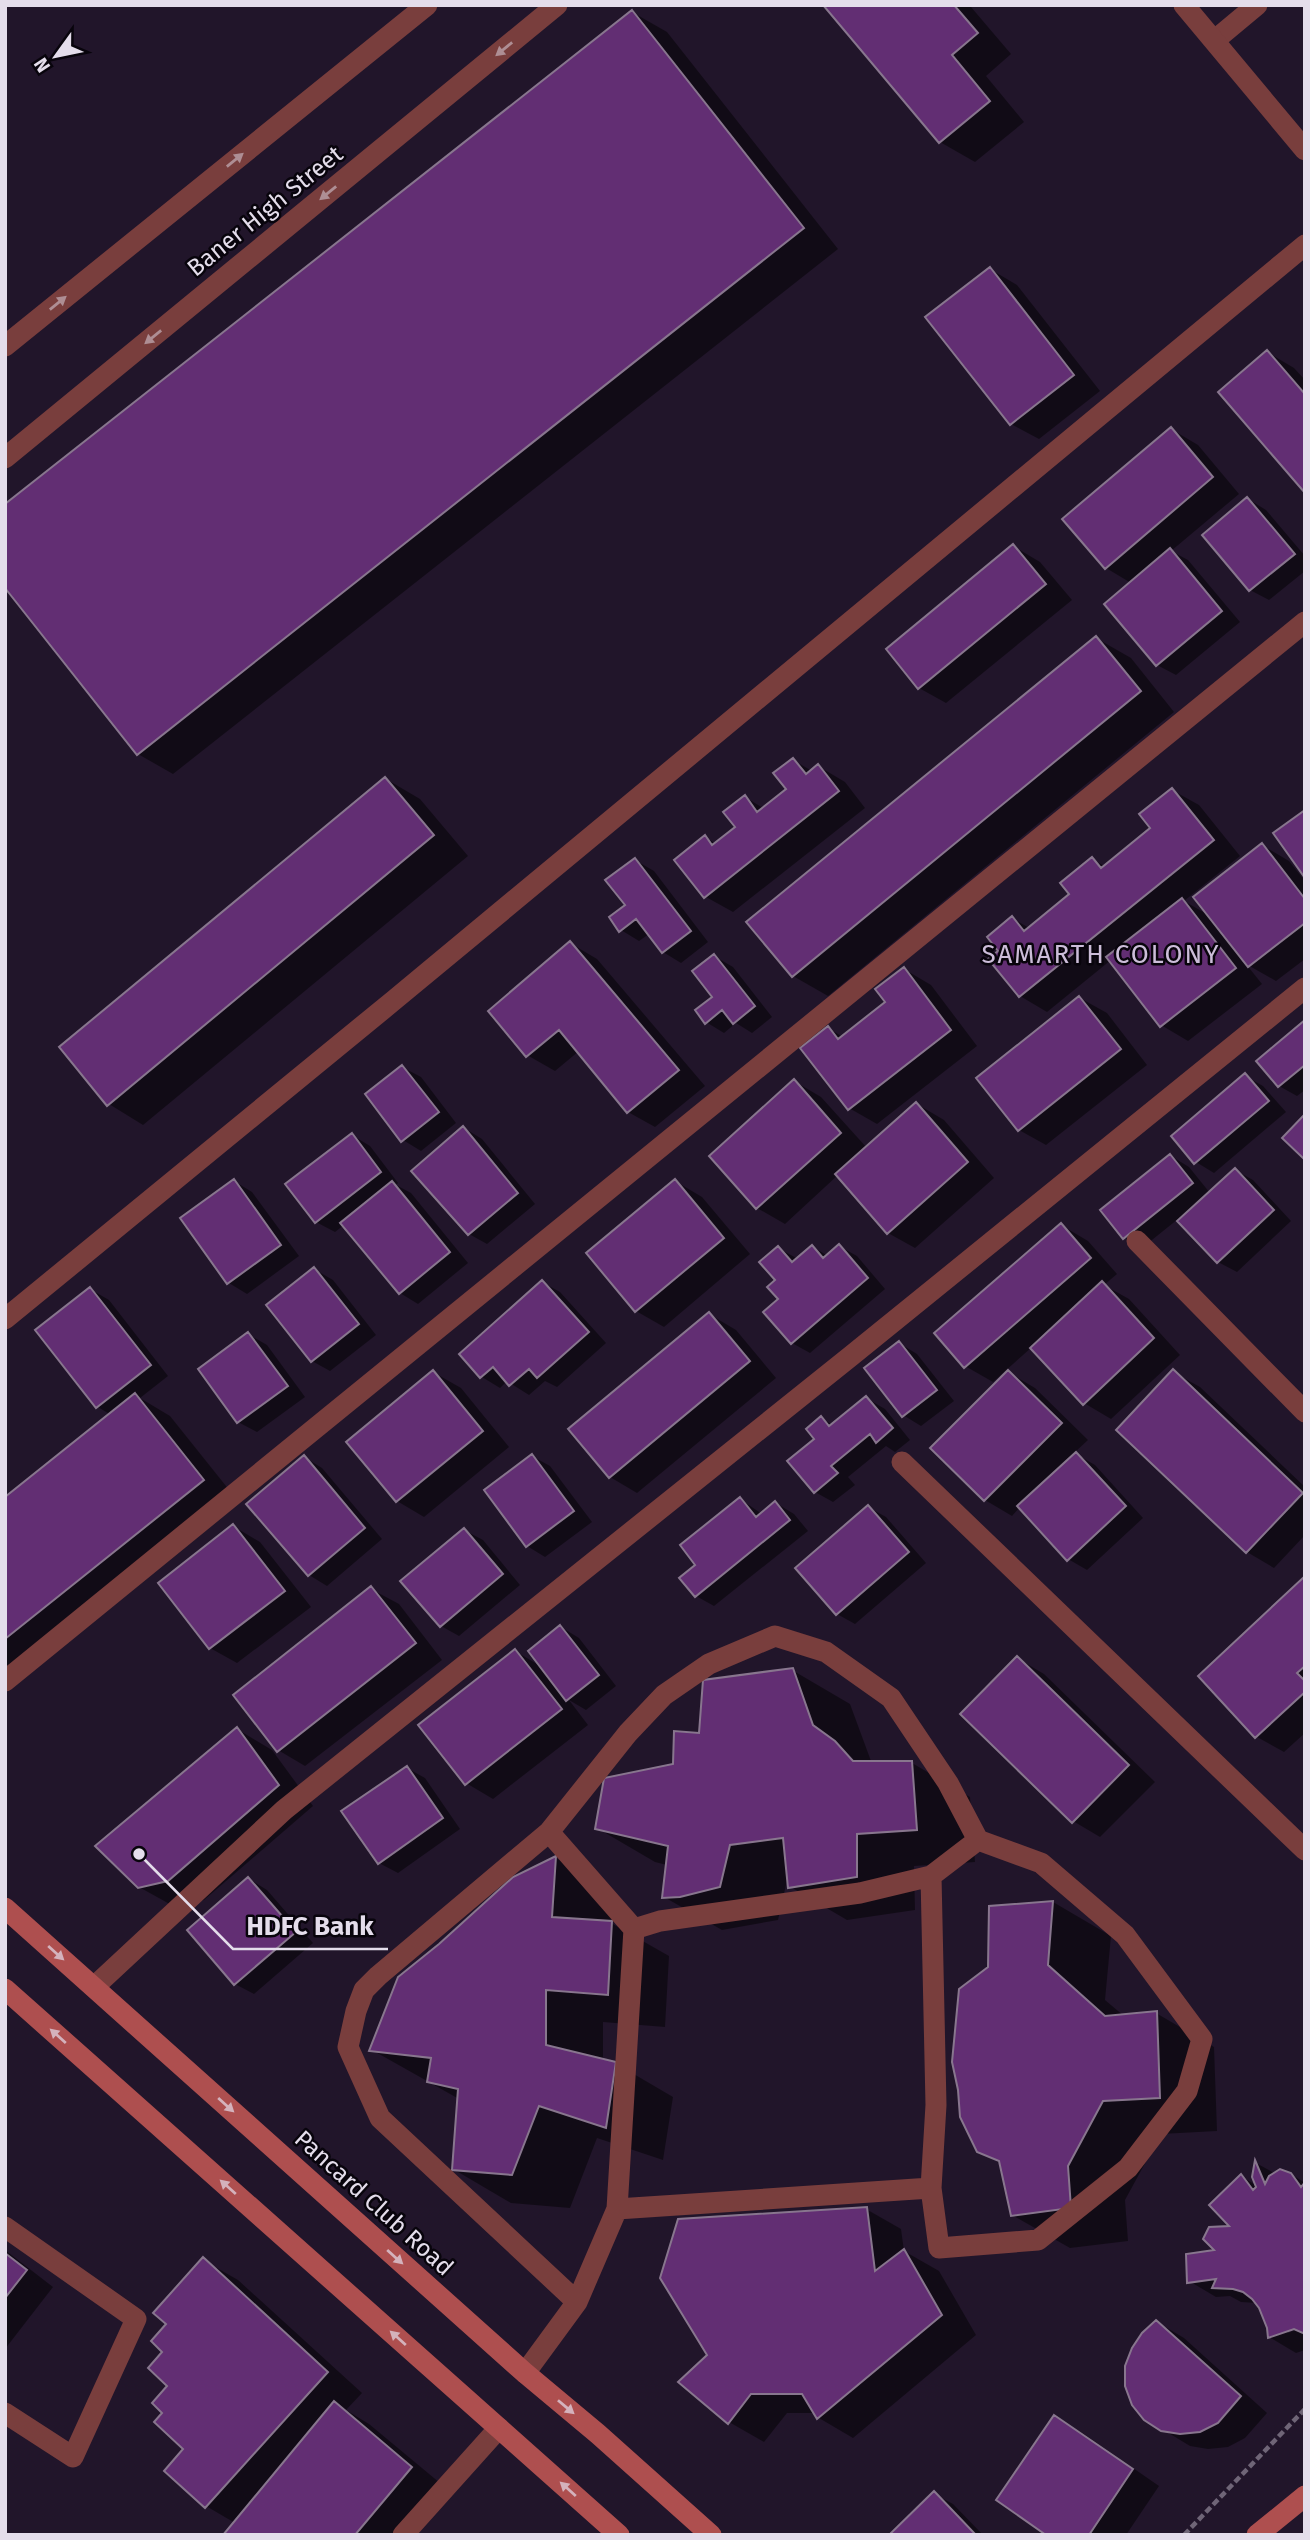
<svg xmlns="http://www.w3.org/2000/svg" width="1310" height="2540" viewBox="0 0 1310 2540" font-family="'Fira Sans',sans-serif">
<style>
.shadow{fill:#0007;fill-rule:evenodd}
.building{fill:#622e73;stroke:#88768e;stroke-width:2}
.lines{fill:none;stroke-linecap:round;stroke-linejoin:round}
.path{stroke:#6f6577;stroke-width:4.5;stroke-dasharray:7 3.5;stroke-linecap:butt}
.lane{stroke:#793e3d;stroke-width:21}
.street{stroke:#793e3d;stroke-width:21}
.secondary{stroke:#ae4f4f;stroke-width:21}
.oneway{fill:#ae8e94}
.oneway2{fill:#d4b2bc}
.labels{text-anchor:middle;stroke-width:5;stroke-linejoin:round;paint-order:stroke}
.street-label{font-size:24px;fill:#e4ddeb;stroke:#08040c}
.neighbourhood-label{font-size:26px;letter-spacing:2px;fill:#ccbdd9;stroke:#08040c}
.leader{fill:none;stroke:#e4ddeb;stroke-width:2.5}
.callout-dot{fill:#e4ddeb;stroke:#08040c;stroke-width:2.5}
.callout-label{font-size:26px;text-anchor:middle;font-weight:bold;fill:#e4ddeb;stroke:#08040c;stroke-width:5;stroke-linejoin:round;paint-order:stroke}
</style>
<rect width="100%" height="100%" fill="#21152a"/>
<path class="shadow" d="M825 5H973L971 7 1011 54 986 76 1024 122 975 162 940 142Z
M632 12 667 32 838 249 173 774 138 754Z
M990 269 1017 285 1100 391 1039 439 1011 424Z
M1267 352 1294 368 1305 380V490Z
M1171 429 1198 445 1239 494 1171 551 1188 560 1240 622 1176 675 1157 665 1131 583 1106 568Z
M1248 499 1266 510 1305 556V571L1269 600 1250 590Z
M1013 546 1040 562 1072 600 946 703 919 688Z
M1096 638 1131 658 1174 712 828 996 793 976Z
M793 760 812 771 818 766 845 782 865 808 733 912 706 897 705 837 716 844 738 827 745 797 763 808 788 790Z
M386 779 420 799 468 856 143 1125 109 1104Z
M1172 790 1199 805 1240 856 1184 901 1210 916 1262 845 1289 861 1305 881V959L1276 981 1246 964 1262 984 1188 1041 1161 1025 1111 960 1047 1012 1020 996 1001 951 1012 918 1029 928 1071 894 1092 859 1106 867 1153 828Z
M635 860 654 871 708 942 681 963 663 952 649 934 639 941 621 930Z
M570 943 597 959 705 1086 655 1127 628 1112 579 1051 555 1071 527 1055Z
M714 956 733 967 772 1017 752 1033 736 1023 724 1033 706 1022 715 997Z
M904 969 931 985 977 1046 877 1124 849 1108 828 1028 843 1037 888 1002Z
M1080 998 1107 1013 1147 1065 1046 1145 1019 1130Z
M1305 1022V1090L1297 1096 1279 1086Z
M402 1067 421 1077 456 1123 421 1151 403 1140Z
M1245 1076 1263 1086 1286 1112 1214 1173 1196 1162Z
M794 1081 821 1097 867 1148 917 1104 944 1120 994 1178 915 1248 888 1233 838 1175 785 1224 757 1208 711 1156Z
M464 1128 482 1139 535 1204 487 1244 469 1234Z
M352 1135 370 1146 398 1183 396 1185 411 1193 468 1263 418 1304 400 1293 344 1225 335 1232 316 1222Z
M1171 1156 1189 1167 1210 1193 1235 1170 1253 1180 1291 1221 1237 1272 1218 1262 1178 1219 1142 1248 1124 1237Z
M234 1181 252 1192 299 1256 247 1294 229 1283 182 1219Z
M675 1181 702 1197 750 1254 664 1327 636 1311 589 1253Z
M1061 1225 1088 1241 1117 1274 1104 1285 1129 1299 1180 1355 1111 1419 1084 1403 1032 1347 993 1382 965 1366Z
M839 1246 857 1256 885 1289 810 1353 792 1343 777 1280 778 1248 798 1259 813 1247 828 1256Z
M314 1269 333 1280 376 1335 330 1371 312 1361Z
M542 1282 560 1292 606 1343 557 1387 545 1381 529 1395 507 1381 500 1388 482 1377 461 1354Z
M90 1289 109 1300 168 1376 140 1398 170 1416 238 1501 5 1687V1500L111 1415 98 1407Z
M709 1314 736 1330 776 1378 637 1493 610 1477Z
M248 1334 267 1345 305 1397 257 1432 238 1422Z
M899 1343 917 1354 954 1401 921 1426 903 1415Z
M1006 1371 1035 1388 1088 1440 1074 1453 1095 1465 1143 1518 1087 1570 1068 1559 1020 1507 1012 1516 985 1500Z
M433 1372 461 1388 509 1447 424 1517 397 1501Z
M1173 1372 1200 1387 1305 1487V1535L1274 1568 1247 1552Z
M866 1398 885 1409 910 1440 895 1452 886 1446 848 1477 855 1485 833 1502 815 1492 816 1439 821 1418 833 1425Z
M532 1456 550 1466 592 1522 545 1557 527 1546Z
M304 1457 322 1468 382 1539 327 1586 309 1575Z
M740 1499 762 1514 776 1503 794 1514 808 1531 714 1606 696 1596 698 1565Z
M868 1507 886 1517 926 1563 855 1624 837 1614Z
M233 1526 260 1542 311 1607 237 1663 210 1648Z
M464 1530 483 1540 520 1585 459 1636 441 1626Z
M1305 1579V1733L1284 1752 1257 1737Z
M371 1589 399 1604 442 1660 305 1766 278 1750Z
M561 1627 579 1638 616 1686 586 1710 569 1700 588 1725 493 1799 466 1783 515 1651 542 1667Z
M1017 1658 1044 1674 1155 1782 1100 1837 1073 1821Z
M792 1670 850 1704 871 1761 874 1763H912L970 1797 975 1862 914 1866 915 1910 847 1920 789 1886 788 1876 778 1920 722 1930 664 1897 667 1865 655 1862 597 1828 675 1765 701 1735Z
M237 1729 272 1750 313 1806 204 1900 175 1907 139 1887Z
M407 1768 425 1778 460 1829 398 1873 379 1863Z
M556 1858 613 1891 611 1923 669 1956 665 2027 603 2022V2060L615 2063 673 2097 663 2160 597 2138 570 2208 511 2203 453 2169 459 2099 372 2050Z
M249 1879 267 1890 313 1943 254 1994 235 1984Z
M1053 1902 1111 1936 1105 2000 1124 2016 1156 2013 1214 2047 1217 2131 1161 2134 1125 2200 1128 2241 1070 2248 1012 2215 1001 2164 978 2150 990 1968 991 1908Z
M1256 2163 1276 2174H1291L1305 2183V2350L1296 2353 1269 2337V2328L1257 2303 1241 2302 1230 2296 1216 2297 1189 2281 1217 2251 1233 2227 1241 2176 1254 2184ZM1302 2327 1288 2333V2329Z
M866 2209 901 2229 904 2251 939 2271 976 2335 853 2438 819 2418 816 2413H787L764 2442 729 2422 710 2355Z
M5 2250 53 2287 5 2349Z
M203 2260 238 2280 362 2393 346 2410 369 2424 446 2488 407 2535H226L235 2523 206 2506 186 2449 165 2412 170 2385 165 2352 169 2324Z
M1157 2322 1184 2338 1267 2413 1245 2438 1228 2447 1208 2449 1190 2446 1162 2429Z
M1054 2417 1081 2432 1159 2486 1126 2535H1049Z
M934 2494 953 2504 983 2535H892Z"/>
<path class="building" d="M823 5H954L978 33 952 55 990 101 939 143Z
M632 10 804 228 137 755 5 588V504Z
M990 267 1074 375 1010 425 925 317Z
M1267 350 1305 394V493L1218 392Z
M1171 427 1213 477 1105 569 1062 519Z
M1247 497 1295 554 1249 591 1202 535Z
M1013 544 1046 584 918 689 886 649Z
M1170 548 1222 611 1156 666 1104 604Z
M1096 636 1141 691 792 977 746 922Z
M793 758 806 774 818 764 839 791 704 898 674 860 705 835 712 845 735 827 723 812 745 795 757 812 786 789 773 773Z
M385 777 434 835 107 1106 59 1047Z
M1172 788 1214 840 1019 997 988 959 998 951 987 937 1012 916 1024 931 1069 894 1060 883 1092 857 1101 868 1150 828 1139 814Z
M1305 810V878L1273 833Z
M1262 843 1305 899V923L1248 967 1193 897Z
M635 858 691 931 662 953 636 919 619 932 609 917 625 905 605 880Z
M1182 898 1236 968 1160 1027 1106 957Z
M570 941 679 1070 627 1113 559 1030 526 1057 488 1011Z
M714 954 755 1006 733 1024 722 1010 705 1024 695 1010 712 997 692 971Z
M904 967 951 1030 848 1110 800 1048 828 1026 838 1039 885 1002 875 989Z
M1079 996 1121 1049 1018 1131 976 1078Z
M1305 1020V1065L1278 1087 1256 1061Z
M402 1065 439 1112 401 1142 365 1094Z
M1245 1073 1269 1101 1194 1164 1171 1136Z
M794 1079 841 1133 756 1209 709 1156Z
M916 1102 968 1162 887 1234 835 1174Z
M1305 1114V1160L1282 1138Z
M463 1126 518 1193 468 1235 411 1171Z
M352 1133 381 1172 315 1223 285 1184Z
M1170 1154 1193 1183 1123 1239 1100 1210Z
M1235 1168 1274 1210 1217 1263 1177 1221Z
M234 1179 281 1245 227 1284 180 1218Z
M675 1179 724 1238 635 1312 586 1253Z
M392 1181 450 1252 399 1294 340 1223Z
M1061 1223 1091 1258 964 1368 934 1333Z
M839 1244 868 1278 791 1344 763 1312 778 1299 767 1287 775 1280 759 1262 778 1246 792 1262 812 1245 823 1258Z
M314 1267 359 1324 311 1362 266 1305Z
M542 1280 589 1332 537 1378 529 1369 509 1386 493 1367 480 1378 459 1354Z
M1102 1281 1154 1338 1083 1405 1030 1348Z
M90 1287 151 1365 96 1408 35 1330Z
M709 1312 750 1361 609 1478 568 1429Z
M248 1332 288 1386 237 1423 198 1369Z
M899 1341 937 1390 902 1417 864 1368Z
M1173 1369 1303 1493 1246 1553 1116 1430Z
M433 1370 483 1431 396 1502 346 1442Z
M1008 1370 1062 1423 984 1501 930 1448Z
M135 1393 204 1480 5 1639V1497Z
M866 1396 893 1428 876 1443 870 1434 831 1466 838 1473 814 1493 787 1461 814 1439 806 1429 821 1416 829 1426Z
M1076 1452 1126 1506 1067 1561 1017 1506Z
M532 1454 574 1511 526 1547 484 1490Z
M304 1455 365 1528 308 1576 246 1504Z
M740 1497 756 1517 775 1501 790 1520 695 1597 679 1578 695 1565 680 1545Z
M868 1505 909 1552 836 1615 795 1568Z
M233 1524 285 1591 209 1649 158 1583Z
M464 1528 503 1574 440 1627 400 1581Z
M1305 1576V1666L1297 1673 1305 1681V1692L1255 1738 1198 1676Z
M371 1586 416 1643 277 1752 233 1695Z
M560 1625 599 1675 566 1701 528 1651Z
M515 1649 562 1709 465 1785 418 1725Z
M1017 1656 1129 1765 1072 1823 960 1714Z
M793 1668 813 1725 835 1741 853 1761H912L917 1830 857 1834V1877L788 1888 783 1838 730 1845 720 1887 680 1897 662 1898 668 1846 595 1829 604 1778 673 1764 674 1731 699 1733 703 1680Z
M237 1727 279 1785 168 1881 138 1888 95 1846Z
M407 1766 443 1818 378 1864 341 1811Z
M556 1856 552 1917 612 1921 608 1995 546 1990V2045L616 2062 606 2128 539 2106 512 2175 452 2170 458 2089 427 2082 431 2058 369 2051 398 1977 439 1944 513 1877Z
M248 1877 296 1932 234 1985 187 1930Z
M1053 1901 1048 1965 1105 2016 1157 2011 1160 2098 1103 2101 1068 2166 1071 2208 1011 2216 999 2161 977 2152 960 2117 958 2090 952 2062 959 1989 988 1967 989 1906Z
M1255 2160 1265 2184 1269 2176 1280 2169 1291 2173 1301 2187 1305 2182V2334L1294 2329 1268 2338 1267 2328 1259 2308 1252 2299 1243 2292 1233 2289 1212 2288 1216 2279 1187 2283 1186 2254 1214 2250 1203 2239 1209 2227 1229 2226 1209 2205 1241 2174 1253 2190 1256 2187 1252 2177Z
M867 2207 875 2271 904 2249 942 2315 817 2419 802 2394H751L728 2424 678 2382 707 2355 660 2278 678 2219Z
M5 2253 27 2270 5 2298Z
M203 2257 328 2372 205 2508 164 2471 183 2449 154 2422 162 2413 152 2403 167 2386 148 2368 162 2352 151 2341 166 2324 153 2313Z
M1156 2320 1241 2396 1218 2423 1200 2432 1180 2434 1161 2431 1144 2420 1132 2405 1125 2386V2366L1132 2348 1142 2333Z
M334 2401 412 2467 355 2535H223Z
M1054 2415 1133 2469 1089 2535H1046L996 2500Z
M934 2491 976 2535H889Z"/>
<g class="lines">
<path class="path" d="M1184 2535 1305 2409"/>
<path class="lane" d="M1215 40 1257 5
M549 1832 634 1929
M617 2209 931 2188
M5 2227 136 2319 73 2457 5 2413
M577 2302 380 2118 348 2047 356 2011 364 1990 378 1976 549 1832 628 1733 664 1695 709 1664 775 1636 826 1652 891 1698 948 1783 978 1840
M525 2373 577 2302 617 2209 634 1929 660 1921 860 1893 931 1876 978 1840 1041 1863 1125 1935 1202 2039 1187 2091 1128 2168 1038 2240 939 2248 931 2188 936 2105 931 1876
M403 2535 499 2428"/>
<path class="street" d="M1184 5 1305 150
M5 346 427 5
M5 458 557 5
M1137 1241 1305 1412
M5 1319 393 1001 1305 245
M902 1462 1305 1850
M5 1681 1305 622
M94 1987 284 1810 851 1356 1305 988"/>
<path class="secondary" d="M5 1908 525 2373 598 2434 711 2535
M5 1989 619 2535
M1257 2535 1305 2496"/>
</g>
<defs><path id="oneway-solid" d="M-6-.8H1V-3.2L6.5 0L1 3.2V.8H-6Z" transform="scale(1.75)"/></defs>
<g class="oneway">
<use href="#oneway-solid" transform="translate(504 49) rotate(141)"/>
<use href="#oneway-solid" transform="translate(235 160) rotate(-39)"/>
<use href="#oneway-solid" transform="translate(328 193) rotate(141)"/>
<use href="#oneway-solid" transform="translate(58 303) rotate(-39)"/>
<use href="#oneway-solid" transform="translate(153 337) rotate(141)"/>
</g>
<g class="oneway2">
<use href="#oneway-solid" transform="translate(56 1953) rotate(42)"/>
<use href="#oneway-solid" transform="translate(58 2036) rotate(-138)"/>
<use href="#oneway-solid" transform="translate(226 2105) rotate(42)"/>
<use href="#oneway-solid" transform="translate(228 2187) rotate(-138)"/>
<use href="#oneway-solid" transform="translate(395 2257) rotate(42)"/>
<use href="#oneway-solid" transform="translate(398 2338) rotate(-138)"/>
<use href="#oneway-solid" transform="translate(566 2407) rotate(40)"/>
<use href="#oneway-solid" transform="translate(568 2489) rotate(-138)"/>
</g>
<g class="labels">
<g class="street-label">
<text transform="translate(265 211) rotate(-39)" y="8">Baner High Street</text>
<text transform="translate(374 2203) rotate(42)" y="8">Pancard Club Road</text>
</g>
<g class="neighbourhood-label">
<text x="1101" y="963">SAMARTH COLONY</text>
</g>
</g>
<path class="leader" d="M139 1854L233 1949H388"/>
<circle class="callout-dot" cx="139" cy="1854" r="7"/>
<g class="callout-label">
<text x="310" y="1935">HDFC Bank</text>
</g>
<rect width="1310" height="2540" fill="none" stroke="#e4ddeb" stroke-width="14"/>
<g transform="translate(56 56) rotate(237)" stroke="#08040c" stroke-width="5" paint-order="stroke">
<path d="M0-5L12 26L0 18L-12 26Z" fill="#e4ddeb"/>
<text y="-10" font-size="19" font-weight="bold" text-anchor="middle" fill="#e4ddeb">N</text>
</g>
</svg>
